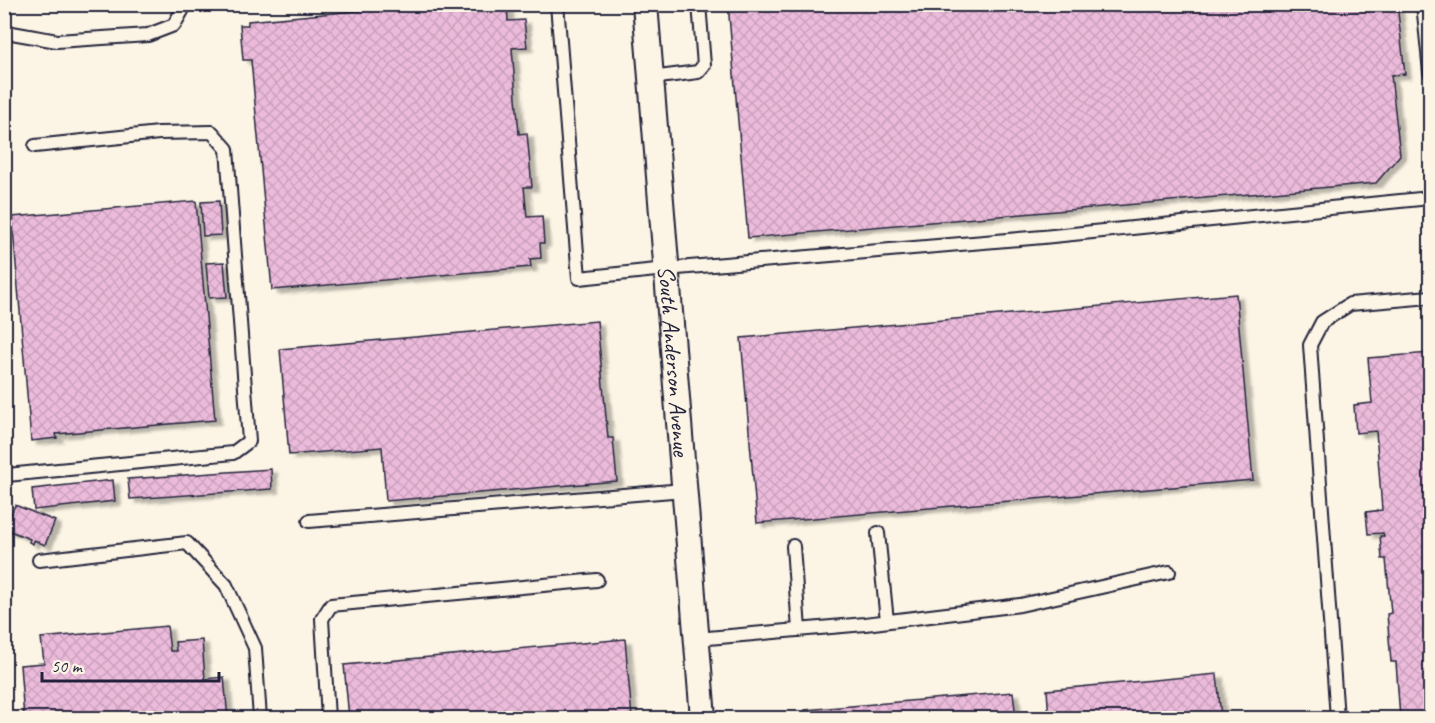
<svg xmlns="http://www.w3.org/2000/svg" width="1435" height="723" viewBox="0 0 1435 723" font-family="Caveat,sans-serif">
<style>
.building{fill:url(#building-cross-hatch);stroke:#22223b;stroke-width:1.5;filter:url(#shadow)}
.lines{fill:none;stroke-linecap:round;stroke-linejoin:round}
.lane-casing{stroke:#22223b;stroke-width:16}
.street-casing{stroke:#22223b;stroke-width:28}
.lane{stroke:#fcf5e5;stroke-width:12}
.street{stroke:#fcf5e5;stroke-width:24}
.labels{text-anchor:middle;stroke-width:4.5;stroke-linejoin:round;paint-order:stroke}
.street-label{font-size:24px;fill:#22223b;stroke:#fcf5e5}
</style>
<defs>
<pattern id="building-cross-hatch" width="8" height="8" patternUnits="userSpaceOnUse" patternTransform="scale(1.5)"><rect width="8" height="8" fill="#ecbbdb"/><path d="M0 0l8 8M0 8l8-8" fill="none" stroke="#caa0bd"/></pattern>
<filter id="shadow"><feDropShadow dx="6" dy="4" stdDeviation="1.5" flood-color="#0004"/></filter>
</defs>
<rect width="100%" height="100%" fill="#fcf5e5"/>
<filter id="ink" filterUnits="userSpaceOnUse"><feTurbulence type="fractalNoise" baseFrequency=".0167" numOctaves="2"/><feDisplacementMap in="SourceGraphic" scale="12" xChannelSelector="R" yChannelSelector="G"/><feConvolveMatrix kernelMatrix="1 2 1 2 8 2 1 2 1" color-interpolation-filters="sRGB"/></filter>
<g filter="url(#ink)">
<path class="building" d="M430 4H507L508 21 524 20 527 47 512 48 519 134 527 133 532 187H524L527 217 542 216 544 243H540L541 258 530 259 531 267 272 290 251 60H243L240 25H248V21Z
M728 4H1397L1405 74 1391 75 1400 155 1376 183 748 238Z
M196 201 215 420 56 434 57 438 31 441 12 217Z
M219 201 221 235 203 236 201 202Z
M224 262 227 297 209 298 206 263Z
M1236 294 1253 480 757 523 741 338Z
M597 321 608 438H613L617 481 386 501 382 447 289 455 280 349Z
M1430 353V718H1400L1396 662H1391L1387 614 1391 613 1386 559H1382L1380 536H1384L1383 533 1368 534 1366 512 1382 510 1376 431 1356 433 1354 405 1372 403 1368 358Z
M271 469 272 489 130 499 128 479Z
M113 480 115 501 34 510 32 489Z
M15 505 55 521 45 545 34 540 33 544 29 542 30 539 5 529Z
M167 626 170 651H176L175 642 202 640 205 679 224 677 228 718H24L20 665 44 663 41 638Z
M625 639 632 718H349L344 665Z
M1217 674 1221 718H1049L1047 690Z
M1013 692 1016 718H806L805 710Z"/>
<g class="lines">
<defs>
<path id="lane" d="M557 4 579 278 666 269 1043 237 1430 198
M1423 4 1430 72
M4 34 12 33 57 41 148 35 174 25 183 9V4
M651 78 698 72 704 65 699 4
M4 477 7 475 233 453 249 441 227 149 212 132 159 133 35 146
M309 521 684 490
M878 533 887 621
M793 546 799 630
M39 560 187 543 226 585 255 648 260 718
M697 639 865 624 1020 605 1169 572
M328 718 322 619 331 605 597 580
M1337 718 1310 345 1322 322 1350 304 1430 297"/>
<g id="street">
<path id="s1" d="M645 4 703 718"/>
</g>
</defs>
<use href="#lane" class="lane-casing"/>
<use href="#street" class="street-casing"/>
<use href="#lane" class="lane"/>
<use href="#street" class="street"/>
</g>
</g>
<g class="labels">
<g class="street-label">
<text dy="8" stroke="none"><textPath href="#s1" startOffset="358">South Anderson Avenue</textPath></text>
</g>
</g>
<rect width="1435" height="723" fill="none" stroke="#fcf5e5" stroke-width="24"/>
<rect x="12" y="12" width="1411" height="699" fill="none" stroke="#22223b" stroke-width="2" filter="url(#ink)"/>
<path d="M42 672v9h177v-9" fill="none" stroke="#22223b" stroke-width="3"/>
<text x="51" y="672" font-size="18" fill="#22223b" stroke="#fcf5e5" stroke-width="4.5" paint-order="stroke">50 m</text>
</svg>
